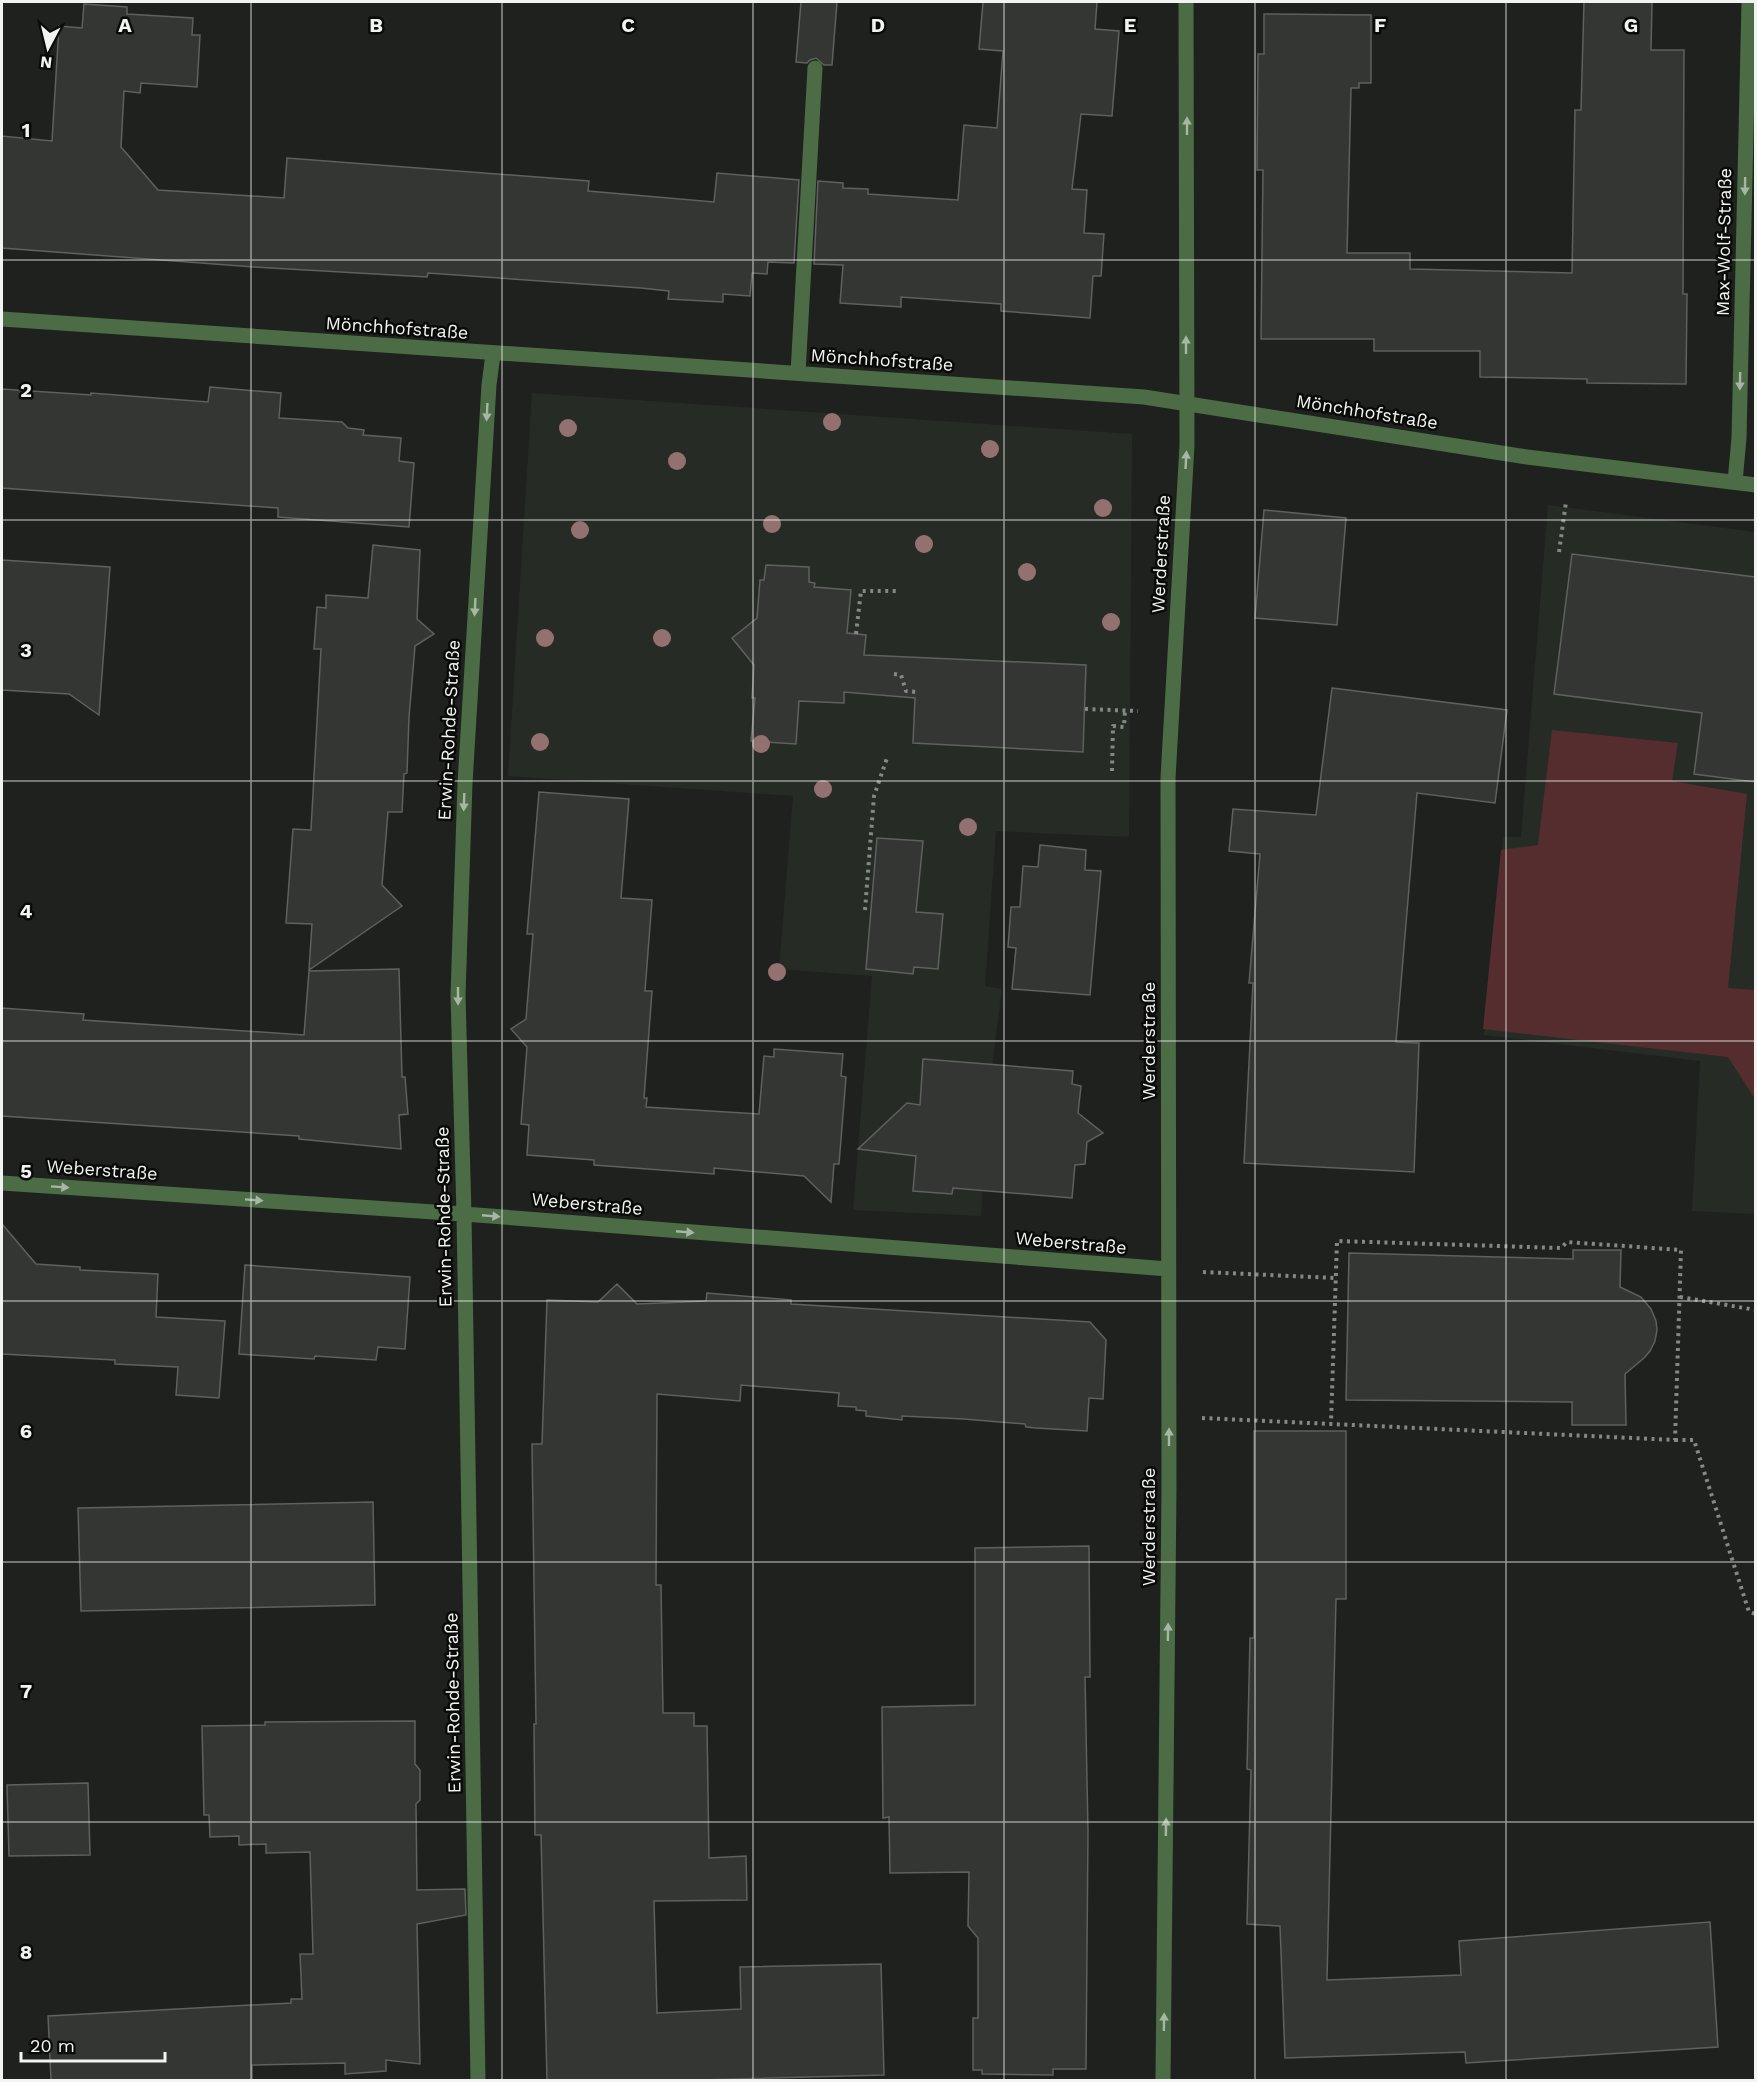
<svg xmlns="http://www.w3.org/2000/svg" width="1757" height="2082" viewBox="0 0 1757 2082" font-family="'Work Sans',sans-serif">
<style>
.built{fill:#262c25}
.green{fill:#552d2f}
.building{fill:#333633;stroke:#5e615e;stroke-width:1.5}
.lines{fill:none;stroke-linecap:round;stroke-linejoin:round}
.path{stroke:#868886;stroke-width:4;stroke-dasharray:3 4.5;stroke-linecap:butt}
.service{stroke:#4c6c45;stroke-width:15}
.minor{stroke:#4c6c45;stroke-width:15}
.tertiary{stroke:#4c6c45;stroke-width:15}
.tree{fill:#947171}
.oneway{fill:#a7b7a4}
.grid{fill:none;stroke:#f2f4f2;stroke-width:1.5;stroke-opacity:0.55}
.labels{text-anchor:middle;stroke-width:5;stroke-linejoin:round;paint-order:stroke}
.street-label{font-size:18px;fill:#f2f4f2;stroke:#0a0b09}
.grid-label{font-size:20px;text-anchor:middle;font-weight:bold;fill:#f2f4f2;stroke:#0a0b09;stroke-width:5;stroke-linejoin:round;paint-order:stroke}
</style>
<rect width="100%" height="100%" fill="#1f211f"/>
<path class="built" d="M532 393 1132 434 1129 837 996 831 985 986 1002 989 990 1082 981 1216 853 1210 872 976 779 969 793 796 508 776Z
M1548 505 1755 532V1214L1692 1211 1700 1061 1484 1035 1503 837H1521Z"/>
<path class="green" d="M1552 730 1678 743 1672 781 1747 794 1728 988 1755 990V1096H1753L1728 1057 1483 1029 1501 850 1538 845Z"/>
<path class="building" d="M801 2H837L832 65H824L816 58 810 60 807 63 796 62Z
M983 2H1097L1095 29 1119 31 1112 116 1081 114 1072 189 1087 190 1084 233 1104 234 1101 276H1093L1090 318 1001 311V304L901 297V307L840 303 843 265 814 264 818 181 843 183V188L868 189V194L958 200 964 125 997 128 1003 51 979 49Z
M1584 2H1652L1651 50H1684L1683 294H1687L1686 384 1587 383V379L1480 377V351H1374V339H1261L1263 170H1257L1258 54H1264V14L1371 15V83H1359V88H1351L1347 253H1410V269L1572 273 1575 110H1581Z
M84 4 127 7V14L193 18 192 35H200L197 87 141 83 140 93 124 91 121 147 158 190 284 198 287 158 589 181 588 191 714 202 717 173 799 180 794 263 768 262 767 274 752 273 750 296 723 294V302L668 299 669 291 641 288 428 273 427 277 254 267 2 248V136L52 141 59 26 82 28Z
M210 387 281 393 279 418 342 422 348 428 364 430 363 435 401 438 399 461 414 463 409 527 278 517V508L2 488V389L91 395V393L208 402Z
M1264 510 1346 518 1337 625 1255 618Z
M373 545 420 550 417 619 434 634 415 646 409 717 407 773 404 774 402 812H388L382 885 402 906 309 970 312 924 286 923 293 829 311 830 321 649H314L317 607 326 608V595L368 598Z
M1572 554 1755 577V782L1694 774 1702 713 1554 694Z
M2 560 110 567 99 715 69 694 2 690Z
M766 565 809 567V582L815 583 814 587 851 590 847 633 866 635 864 655 1086 665 1083 752 913 743 915 698 844 692V703L799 701 796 744 751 741 755 698H752L754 665 732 638 757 618 760 580H764Z
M1332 688 1507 710 1495 803 1417 793 1396 1042 1419 1043 1414 1172 1244 1163 1253 983H1249L1260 854 1229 851 1233 809 1316 815Z
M539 792 629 799 621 898 652 900 645 991H652L644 1098H647L646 1107 759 1114 764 1056 774 1057V1049L843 1054 841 1076 846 1077 839 1164H834L831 1202 804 1176 714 1168V1174L594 1165V1160L527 1155 529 1125 521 1124 527 1047 511 1029 526 1019 533 934H527Z
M877 838 923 841 916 912 943 914 938 969 914 967 913 974 866 969Z
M1040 845 1086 850 1085 870 1101 871 1090 995 1012 989 1016 948 1008 947 1011 907H1020L1023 866 1038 867Z
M399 969 402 1077H405L408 1114 399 1115 401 1149 299 1139V1136L2 1116V1008L84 1014 83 1020 304 1035 309 971Z
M923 1059 1073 1071 1072 1084 1081 1086 1078 1113 1103 1133 1087 1142 1085 1164 1075 1165 1072 1198 953 1188 952 1194 913 1191 916 1156 858 1149 907 1103 920 1105Z
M2 1224 36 1264 80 1267V1270L158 1274 156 1317 225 1321 219 1398 176 1395 178 1367 115 1364V1360L2 1354Z
M1573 1250H1621L1620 1287 1641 1297 1651 1309 1656 1321 1657 1330 1655 1341 1650 1351 1644 1358 1625 1374 1626 1425H1572V1402L1346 1400 1349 1253 1573 1259Z
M245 1265 410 1277 405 1349 378 1347 376 1360 315 1356 314 1359 239 1354Z
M617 1284 637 1304 706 1301 707 1293 791 1300V1304L1090 1322 1106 1340 1103 1399 1089 1398 1087 1431 1036 1428 1026 1427 1025 1424 964 1419 902 1416V1420L866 1416V1411L856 1410V1407L838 1406 839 1393 741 1385 740 1401 657 1394 656 1585H661L663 1713H694V1726H707L709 1858 746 1856 747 1900 654 1901 657 2013 741 2009 740 1967 881 1964 884 2075 697 2080H547L541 1835H535L534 1724H536L532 1444H542L547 1300 598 1302Z
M1254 1431H1346V1599H1336L1327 1980 1461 1975 1459 1941 1710 1922 1718 2047 1466 2063 1465 2052 1285 2058 1280 1926 1247 1924 1251 1770 1247 1769 1250 1638H1254Z
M373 1502 375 1605 81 1611 78 1508Z
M1089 1546 1090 1677H1085L1088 1831 1086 2069H1053V2075L982 2074V2070H973V2018H978V1938L968 1926 969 1872 890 1873 889 1817 883 1818 882 1707 975 1705V1548Z
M415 1721V1764L420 1770V1800L416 1804 417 1890 465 1889 466 1915 417 1924 420 2064 386 2060V2071L345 2074V2063L252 2065V2080H51L48 2016 291 2003V1999H302L300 1954H313L310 1852 266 1853V1844L239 1845V1836L210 1837 209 1815H204L202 1726 265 1725V1722Z
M88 1783 90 1855 9 1856 7 1785Z"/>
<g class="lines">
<path class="path" d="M1559 552 1566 502
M856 634 861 591H898
M894 674 901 675 906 691 916 692
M1085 709 1138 711
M1112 771 1113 726 1124 727 1125 710
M865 910 874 796 887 758
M1203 1272 1335 1278
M1680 1297 1756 1310
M1202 1418 1675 1440 1681 1250 1567 1242 1561 1248 1337 1241 1331 1423
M1675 1440H1694L1749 1612 1756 1614"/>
<path class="service" d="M798 373 815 68"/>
<path class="minor" d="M1735 482 1739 438 1749 2
M2 1183 464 1214 1168 1269
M478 2080 464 1214 458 995 465 783 489 385 493 354
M1163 2080 1169 1489 1168 778 1187 445 1186 2"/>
<path class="tertiary" d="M2 319 1144 397 1527 457 1756 485"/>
</g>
<g class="tree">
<circle cx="832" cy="422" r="9"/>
<circle cx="568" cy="428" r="9"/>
<circle cx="990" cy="449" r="9"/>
<circle cx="677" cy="461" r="9"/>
<circle cx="1103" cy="508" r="9"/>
<circle cx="772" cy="524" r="9"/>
<circle cx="580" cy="530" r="9"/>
<circle cx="924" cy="544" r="9"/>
<circle cx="1027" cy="572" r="9"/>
<circle cx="1111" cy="622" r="9"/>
<circle cx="545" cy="638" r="9"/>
<circle cx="662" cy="638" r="9"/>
<circle cx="540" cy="742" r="9"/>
<circle cx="761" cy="744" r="9"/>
<circle cx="823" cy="789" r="9"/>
<circle cx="968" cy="827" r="9"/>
<circle cx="777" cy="972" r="9"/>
</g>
<defs><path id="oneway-solid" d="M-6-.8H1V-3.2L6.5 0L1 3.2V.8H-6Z" transform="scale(1.5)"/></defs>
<g class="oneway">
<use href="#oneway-solid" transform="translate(1187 126) rotate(-90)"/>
<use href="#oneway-solid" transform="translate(1745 186) rotate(91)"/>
<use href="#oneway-solid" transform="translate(1186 345) rotate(-90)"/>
<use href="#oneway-solid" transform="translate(1740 381) rotate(91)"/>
<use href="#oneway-solid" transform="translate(487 412) rotate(93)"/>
<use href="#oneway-solid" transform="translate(1186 460) rotate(-87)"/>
<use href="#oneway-solid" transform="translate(475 607) rotate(93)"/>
<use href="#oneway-solid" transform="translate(464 802) rotate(92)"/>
<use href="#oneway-solid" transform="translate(458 996) rotate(90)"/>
<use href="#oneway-solid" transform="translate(60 1187) rotate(4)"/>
<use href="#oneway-solid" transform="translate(254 1200) rotate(4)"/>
<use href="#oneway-solid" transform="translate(491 1216) rotate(5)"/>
<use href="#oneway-solid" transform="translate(685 1232) rotate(5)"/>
<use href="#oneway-solid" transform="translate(1169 1437) rotate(-90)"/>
<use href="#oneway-solid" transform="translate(1168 1632) rotate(-89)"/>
<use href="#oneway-solid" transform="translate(1166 1827) rotate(-89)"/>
<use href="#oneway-solid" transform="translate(1164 2022) rotate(-89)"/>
</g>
<path class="grid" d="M251 2V2080M502 2V2080M753 2V2080M1004 2V2080M1255 2V2080M1506 2V2080M2 260H1756M2 520H1756M2 781H1756M2 1041H1756M2 1301H1756M2 1562H1756M2 1822H1756"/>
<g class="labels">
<g class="street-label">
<text transform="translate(1724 242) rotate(-89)" y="6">Max-Wolf-Straße</text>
<text transform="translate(397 328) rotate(4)" y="6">Mönchhofstraße</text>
<text transform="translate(882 360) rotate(4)" y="6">Mönchhofstraße</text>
<text transform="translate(1367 412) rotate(9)" y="6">Mönchhofstraße</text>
<text transform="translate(1161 554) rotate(-87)" y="6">Werderstraße</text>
<text transform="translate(449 730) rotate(-87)" y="6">Erwin-Rohde-Straße</text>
<text transform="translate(1149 1041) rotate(-90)" y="6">Werderstraße</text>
<text transform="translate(102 1170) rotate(4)" y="6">Weberstraße</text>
<text transform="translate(587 1204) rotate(5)" y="6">Weberstraße</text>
<text transform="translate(444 1217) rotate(-91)" y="6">Erwin-Rohde-Straße</text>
<text transform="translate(1071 1243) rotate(5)" y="6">Weberstraße</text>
<text transform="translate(1149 1527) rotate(-90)" y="6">Werderstraße</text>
<text transform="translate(453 1703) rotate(-91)" y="6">Erwin-Rohde-Straße</text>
</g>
</g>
<g class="grid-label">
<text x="125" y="32">A</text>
<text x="376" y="32">B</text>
<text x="628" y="32">C</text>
<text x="878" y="32">D</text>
<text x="1130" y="32">E</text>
<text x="1380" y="32">F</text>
<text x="1631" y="32">G</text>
<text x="26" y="137">1</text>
<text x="26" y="397">2</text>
<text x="26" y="657">3</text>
<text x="26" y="918">4</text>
<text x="26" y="1178">5</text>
<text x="26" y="1438">6</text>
<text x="26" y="1698">7</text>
<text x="26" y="1959">8</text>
</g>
<rect width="1757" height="2082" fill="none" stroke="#f2f4f2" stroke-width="6"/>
<g transform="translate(48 48) rotate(187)" stroke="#0a0b09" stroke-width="4.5" paint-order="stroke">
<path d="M0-4.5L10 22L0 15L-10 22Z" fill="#f2f4f2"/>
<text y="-9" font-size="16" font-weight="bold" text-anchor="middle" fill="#f2f4f2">N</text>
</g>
<path d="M21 2052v9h144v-9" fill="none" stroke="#f2f4f2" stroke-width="3"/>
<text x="30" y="2052" font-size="18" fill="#f2f4f2" stroke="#0a0b09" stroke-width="4.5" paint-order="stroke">20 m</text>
</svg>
